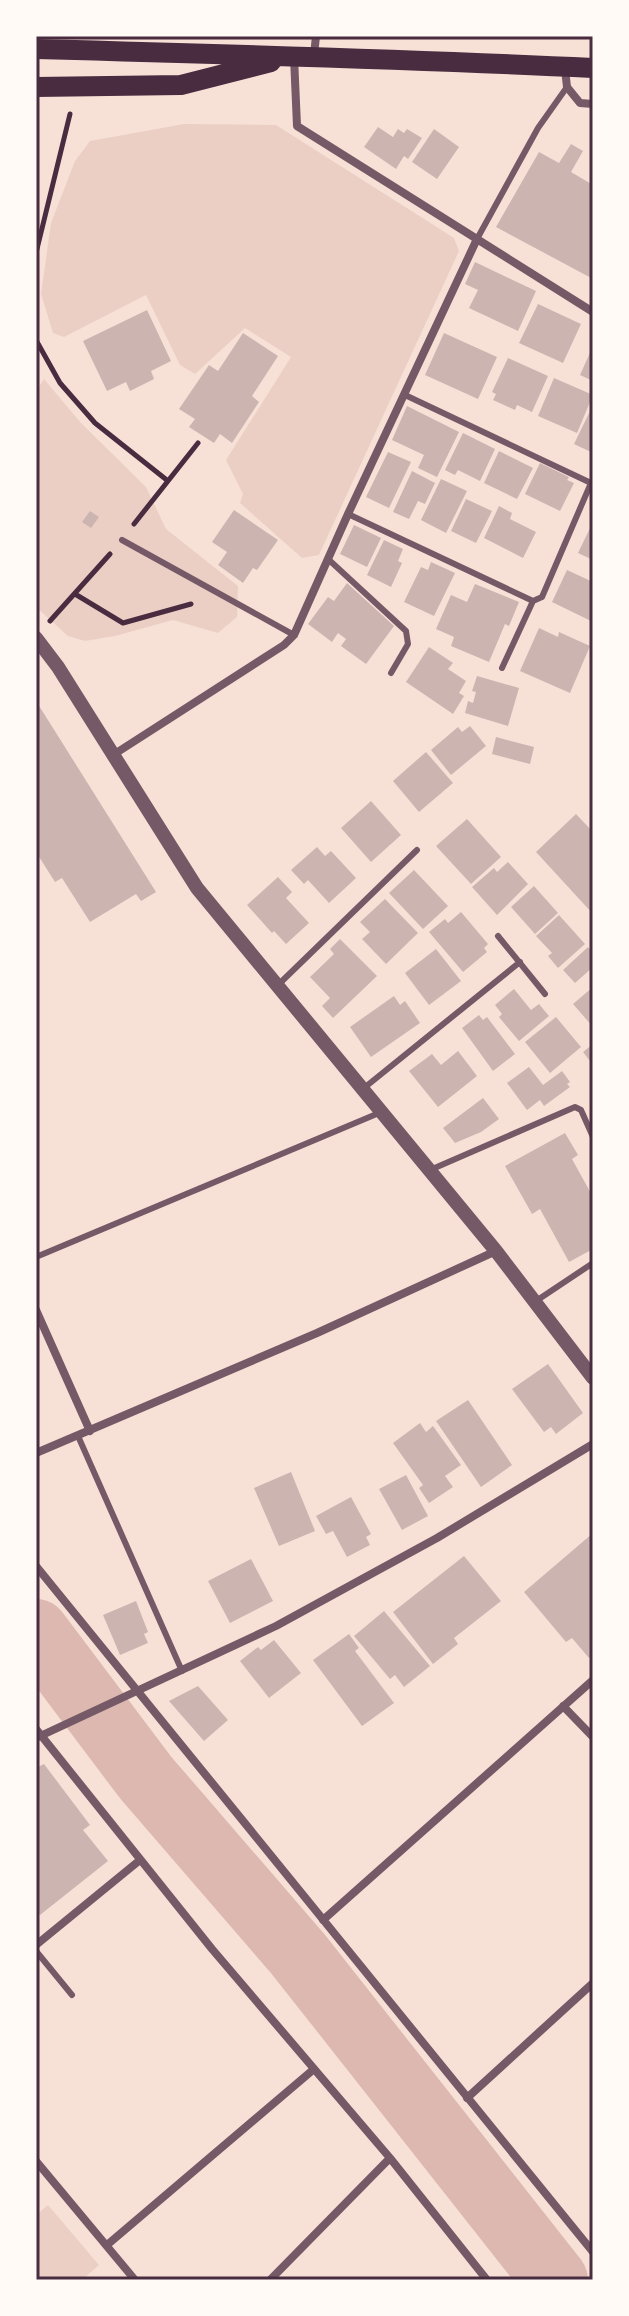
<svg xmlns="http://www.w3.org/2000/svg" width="629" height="2316" viewBox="0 0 629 2316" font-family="'Source Sans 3',sans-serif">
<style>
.green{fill:#ebcfc5}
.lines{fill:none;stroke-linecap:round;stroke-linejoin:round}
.river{stroke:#dcb8b0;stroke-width:66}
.building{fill:#ccb4b1}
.path{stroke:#4a2c40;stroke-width:5}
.service{stroke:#755966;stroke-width:6}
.minor{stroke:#755966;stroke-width:8}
.tertiary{stroke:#755966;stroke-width:14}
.primary{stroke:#4a2c40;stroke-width:20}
.neatline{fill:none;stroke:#4a2c40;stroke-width:3}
</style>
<rect width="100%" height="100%" fill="#f7e1d7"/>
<path class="green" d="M184 124 276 125 454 238 459 251 319 555 302 558 240 503 243 494 226 460 291 357 245 328 195 374 180 365 146 295 64 337 53 333 41 294 51 223 75 161 90 141Z
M44 379 81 423 146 487 166 529 238 586 237 617 218 633 173 620 115 636 85 641 68 636 36 607V391Z
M48 2205 99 2265 82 2280H36V2215Z"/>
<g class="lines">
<path class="river" d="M36 1632 146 1778 298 1954 555 2280"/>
</g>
<path class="building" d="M378 127 393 137 398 129 404 133 407 129 422 138 408 159 404 156 396 169 364 147Z
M434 129 459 147 437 179 412 162Z
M571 144 583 151 571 172 593 185V279L496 227 539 152 559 163Z
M475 262 536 291 518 331 469 308 478 290 465 284Z
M538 304 581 324 563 363 519 343Z
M147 310 171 361 151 371 154 379 130 391 126 382 107 391 83 341Z
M243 333 278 356 252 396 259 402 232 443 220 434 214 443 189 427 195 419 179 409 209 365 218 371Z
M444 333 497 357 478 399 425 375Z
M593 346V381L580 375Z
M508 358 548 376 532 412 517 405 515 410 493 400 496 394 492 392Z
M554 378 593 395 577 433 538 416Z
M593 405V453L574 444Z
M407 406 459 432 437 477 418 468 424 455 392 440Z
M463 433 495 449 480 481 458 470 455 475 445 470Z
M499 451 533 468 517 499 484 483Z
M388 452 411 462 389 508 366 497Z
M540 463 569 477 567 480 574 483 560 511 525 494Z
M412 471 435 483 425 504 418 501 409 519 393 512Z
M441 479 467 491 446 533 421 520Z
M466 499 492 511 476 543 451 531Z
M499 506 512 513 510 519 536 532 523 558 484 538Z
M234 510 278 540 257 570 253 568 243 583 218 565 227 552 212 542Z
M90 511 99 517 91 528 82 522Z
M593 522V560L578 553Z
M354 525 381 538 367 567 340 554Z
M384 540 403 549 398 561 402 563 391 587 367 575Z
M431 562 455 573 434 616 404 602 421 567 428 570Z
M567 570 593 582V622L552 602Z
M347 583 394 626 366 664 341 646 346 639 338 633 332 642 308 624 328 597 334 601Z
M475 584 519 602 509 626 505 624 489 662 451 646 454 637 436 629 451 595 467 602Z
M539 628 558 637 559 632 590 646 570 693 520 671Z
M429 647 453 663 448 669 466 681 459 693 464 696 453 714 406 682Z
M477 676 519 688 508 726 465 713 468 701 473 703 476 692 472 691Z
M36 701 156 892 141 901 136 894 90 922 62 878 55 882 36 852Z
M470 726 486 746 451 775 431 750 458 727 462 732Z
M496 737 534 747 530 764 492 754Z
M426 752 453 783 419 812 393 781Z
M371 801 401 835 371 862 341 828Z
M576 814 593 832V914L536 852Z
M467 819 501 857 471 884 436 846Z
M317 847 325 856 331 851 356 878 329 903 308 880 304 884 291 870Z
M508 862 528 884 497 915 472 887 494 868 497 872Z
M414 870 448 906 423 929 389 893Z
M278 877 292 892 286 898 309 923 286 944 274 931 272 933 247 905Z
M534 886 558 913 535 934 511 907Z
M385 899 418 933 386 964 362 939 370 932 360 922Z
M461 912 488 944 484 948 487 952 463 972 429 932 445 919 448 923Z
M559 915 585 944 558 968 548 956 552 953 536 936Z
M340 939 377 976 333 1018 322 1006 330 998 310 977 334 954 330 949Z
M588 947 593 953V967L575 983 563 970Z
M436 949 461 981 429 1005 405 973Z
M593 987V1027L573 1004Z
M514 989 531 1010 539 1004 549 1016 519 1041 499 1017 502 1014 495 1005Z
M394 996 400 1005 405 1001 420 1023 371 1057 350 1027Z
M479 1015 483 1020 487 1017 515 1054 493 1071 462 1028Z
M556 1017 581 1047 550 1073 525 1042Z
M593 1044V1065L583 1052Z
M458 1051 477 1076 438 1107 409 1071 432 1054 441 1065Z
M529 1067 543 1085 562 1071 570 1082 567 1084 570 1087 544 1106 540 1100 527 1110 507 1083Z
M483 1098 499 1119 481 1132 455 1143 443 1128Z
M565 1133 578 1155 572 1159 593 1197V1249L569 1262 540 1209 532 1214 505 1166Z
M548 1364 583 1413 556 1434 551 1427 544 1432 512 1389Z
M468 1400 512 1465 481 1487 436 1421Z
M420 1423 426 1432 433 1426 461 1465 445 1476 453 1487 429 1503 419 1488 423 1485 393 1443Z
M291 1472 315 1531 279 1546 254 1488Z
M406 1475 428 1516 402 1530 379 1489Z
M351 1497 371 1534 366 1537 370 1545 347 1557 333 1531 326 1534 316 1516Z
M593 1533V1655L589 1658 572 1638 566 1642 524 1592Z
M464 1556 501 1601 454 1638 458 1644 433 1664 393 1612Z
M251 1559 273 1601 230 1623 208 1581Z
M136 1601 148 1632 144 1634 148 1643 120 1655 103 1615Z
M384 1611 430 1666 404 1687 395 1675 390 1679 354 1636Z
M349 1634 359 1648 355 1651 394 1703 362 1726 313 1660Z
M274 1640 301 1673 269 1698 240 1661 258 1647 261 1650Z
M198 1686 228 1720 204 1741 169 1701Z
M44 1764 90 1825 83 1830 108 1861 40 1915 36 1909V1768Z"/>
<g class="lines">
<path class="path" d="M36 253 70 114
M36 340 60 383 95 423 168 481
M134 524 198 443
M75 594 123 623 191 604
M50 621 110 554"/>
<path class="service" d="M477 239 538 128 567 87
M348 514 533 601 542 597 591 483 405 395
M122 540 294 635
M328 559 406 631 408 644 391 673
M502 668 533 601
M498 936 545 994
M279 984 417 850
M364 1088 520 962
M430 1170 575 1107 581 1110 593 1137
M36 1257 379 1113
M536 1301 593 1263
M78 1436 182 1671
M36 1951 72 1995"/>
<path class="minor" d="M314 55 316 36
M294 57 297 126 593 312
M565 69 567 87 580 103 593 104
M113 755 284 645 294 635 348 514 477 239
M36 1310 90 1431
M36 1453 317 1333 496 1251
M36 1566 593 2252
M563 1706 593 1737
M36 1729 212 1949 390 2158 487 2280
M36 1738 276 1626 437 1538 593 1444
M323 1920 593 1680
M36 1945 140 1860
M467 2098 593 1983
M36 2161 135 2280
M107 2245 314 2069
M270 2280 390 2158"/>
<path class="tertiary" d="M36 638 58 667 197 888 496 1251 593 1378"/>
<path class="primary" d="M36 49C222 54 407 59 593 68
M36 87 181 85 271 62"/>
</g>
<rect width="629" height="2316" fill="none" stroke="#fffaf5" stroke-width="76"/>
<rect x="38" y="38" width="553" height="2240" class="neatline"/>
</svg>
